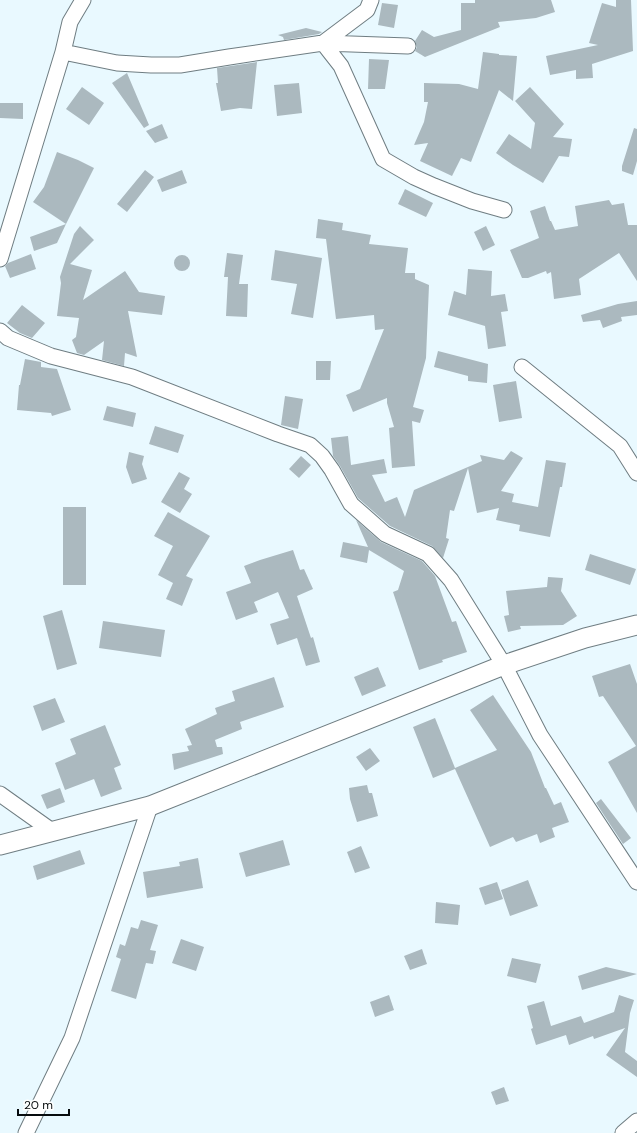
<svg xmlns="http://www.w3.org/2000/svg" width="637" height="1133" viewBox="0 0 637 1133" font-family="'DM Sans',sans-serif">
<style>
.building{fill:#abb9bf}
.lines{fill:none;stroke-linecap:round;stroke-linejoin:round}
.minor-casing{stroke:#6f7d82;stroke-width:17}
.tertiary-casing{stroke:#6f7d82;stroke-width:21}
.minor{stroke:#fff;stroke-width:15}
.tertiary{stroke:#fff;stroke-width:19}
</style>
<rect width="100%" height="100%" fill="#e9f9ff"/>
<path class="building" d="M475 0H551L555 12 536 18 498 22 500 27 425 57 415 51 417 47 415 41 422 30 434 37 461 30V3H475Z
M616 0H631L633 51 592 64 593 78 576 79V70L550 75 546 56 598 45 589 43 602 3 616 7Z
M382 3 398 5 394 28 378 25Z
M306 28 322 32 319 34 284 40 283 37 278 35Z
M483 52 499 54V55L517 56 513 101 499 90 471 162 461 158 452 176 420 161 428 143 414 145 424 122 428 102H424V83L459 84 478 89Z
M369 59 389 60 385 89H368Z
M257 62 252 109 240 108 221 111 216 83H218L217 68Z
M127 73 149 125 144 128 112 83Z
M299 83 302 113 277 116 274 85Z
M82 87 104 103 89 125 66 109Z
M530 87 564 124 553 137 572 139 569 157 559 156 543 183 513 165 496 153 509 134 531 149 535 123 515 101Z
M0 103H23V119L0 118Z
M162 124 168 138 155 143 146 131Z
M634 128 637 129V161L633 175 622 171V166Z
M57 152 78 160 94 168 66 224 33 202 44 187Z
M145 170 154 177 127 212 117 204Z
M182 170 187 183 162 192 157 180Z
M405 189 433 203 426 217 398 204Z
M609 200 612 205 624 203 628 225H637V281L619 253 579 279 581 295 554 299 551 272 547 274 546 271 528 278H522L510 250 539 238 530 211 545 206 550 221H551L555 230 578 226 575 206Z
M318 219 343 223 342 230 371 235 369 244 408 248 405 273H415V279L429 285 426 358 413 407 424 410 420 423 412 421 415 466 392 468 389 428 394 427 387 403V398L353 412 346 395 360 389 384 329 375 330 374 315 336 319 326 239 316 238Z
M66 224 57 243 34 251 30 237Z
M80 226 94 240 70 264 92 270 83 300 125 271 139 292 165 296 162 315 128 311 137 357 125 353 124 366 102 360 104 341 84 355 77 353 72 340 76 337 79 318 57 316 61 283 60 277 74 234Z
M486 226 495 245 483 251 474 232Z
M275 250 322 258 313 318 291 314 297 284 271 280Z
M227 253 243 255 239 284H248L247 317 226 316 228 277H224Z
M31 254 36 269 10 278 5 266 8 263Z
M174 263a8 8 0 1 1 16 0a8 8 0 1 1-16 0Z
M468 269 492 271 491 296 505 294 508 311 501 312 506 346 488 349 485 326 448 315 454 291 466 295Z
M637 301V315L621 317 622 321 603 328 600 320 583 322 581 315 618 304Z
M22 305 45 323 32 338 20 333 7 323Z
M438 351 488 364 487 383 468 381V376L434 367Z
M25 359 41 362V367L57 369 71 410 52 416 51 413 17 410 19 385H20Z
M316 361H331L330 380H316Z
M516 381 522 418 499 422 493 385Z
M285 396 303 399 298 429 281 425Z
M107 406 136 413 133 427 103 420Z
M155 426 184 435 178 453 149 444Z
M348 436 351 465 384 459 387 473 372 475 385 502 397 497 405 517 414 490 482 461 480 455 504 460 511 451 523 458 501 491 514 494 512 502 538 507 546 460 566 463 562 487H560L550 537 519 531 520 525 496 520 499 508 477 513 468 468 454 511 450 510 446 538 449 539 443 558 432 546 390 526 358 498 340 466 333 456 331 438Z
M129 452 144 456 142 464 147 479 132 484 126 467Z
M301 456 311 465 299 478 289 469Z
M179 472 190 478 184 489 192 494 180 513 161 502Z
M63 507H86V585H63Z
M168 512 210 536 186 576 193 579 182 606 166 599 173 583 158 575 173 546 154 536Z
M356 520 381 542 422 561 435 576 452 622 456 621 467 652 442 660 443 662 419 670 393 592 398 590 404 571 369 550 367 563 340 557 343 542 368 547Z
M293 550 300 570 304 569 313 589 297 596 311 638 313 637 320 662 306 666 297 638 277 645 270 624 289 618 278 592 254 602 258 612 236 620 226 592 251 583 244 566 260 560Z
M590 554 636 569 630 585 585 570Z
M548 577 563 578 561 591 577 616 563 625 520 626 521 629 508 632 504 616 509 615 506 591 547 587Z
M62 610 77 664 57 670 43 616Z
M103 621 165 630 161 657 99 648Z
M630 664 637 684V813L608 762 636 746 603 696 599 697 592 676Z
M378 667 386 686 362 696 354 677Z
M274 677 284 707 240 722 242 729 215 740 217 747H222L223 754 174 770 172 754 189 751 187 746 192 745 185 729 217 714 215 708 235 701 232 691Z
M493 695 531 752 545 788H546L554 805 561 802 569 822 552 828 555 837 540 843 537 834 516 842 513 837 490 847 455 769 433 778 413 727 435 718 455 768 497 750 470 710Z
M55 698 65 722 42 731 33 706Z
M105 725 121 765 114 768 122 789 101 797 94 779 65 790 55 763 76 754 70 739Z
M370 748 380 761 366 771 356 757Z
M367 785 369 793H372L378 816 357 822 350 799 349 788Z
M60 788 65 802 47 809 41 795Z
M601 799 631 838 623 844 596 803Z
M283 840 290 865 246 877 239 853Z
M361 846 370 868 355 873 347 852Z
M80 850 85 864 37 880 33 866Z
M198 858 203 888 147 898 143 872 180 866 179 862Z
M528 880 538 906 510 916 501 890Z
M497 882 503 899 485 905 479 888Z
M436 902 460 905 458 925 435 923Z
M141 920 158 925 150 950 156 951 153 964 146 963 136 999 111 991 121 959 116 957 120 944 125 946 131 927 138 929Z
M181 939 204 947 196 971 172 963Z
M422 949 427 964 410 970 404 956Z
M512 958 541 964 536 983 507 976Z
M606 967 637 974 582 990 578 976Z
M389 995 394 1010 375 1017 370 1002Z
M619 995 634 1000 630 1013 625 1052 637 1061V1077L606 1055 625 1028 594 1039 593 1036 569 1045 566 1035 536 1045 531 1029 533 1028 527 1006 544 1001 551 1026 581 1016 584 1023 614 1012Z
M504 1087 509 1101 496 1105 491 1092Z"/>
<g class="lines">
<defs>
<path id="minor" d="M323 43 341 66 383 159 414 177 434 186 472 201 504 210
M323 43 367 10 371 0
M63 52 117 63 151 65H180L229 57 323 43 408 46
M0 259 63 52 70 22 83 0
M0 331 8 338 51 356 132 377 278 434 310 445 322 456 332 470 351 504 385 534 428 554 451 580 504 665 540 735 637 882
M522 367 620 446 637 473
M0 794 52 831
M26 1133 72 1038 150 806
M623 1133 637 1121"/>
<path id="tertiary" d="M0 845 150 806 504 665 585 638 637 625"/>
</defs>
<use href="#minor" class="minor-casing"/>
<use href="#tertiary" class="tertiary-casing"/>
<use href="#minor" class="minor"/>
<use href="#tertiary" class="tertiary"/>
</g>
<path d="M18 1109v6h51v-6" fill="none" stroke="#070c0e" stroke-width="2"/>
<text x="24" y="1109" font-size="12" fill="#070c0e" stroke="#ffffff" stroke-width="3" paint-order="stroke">20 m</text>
</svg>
